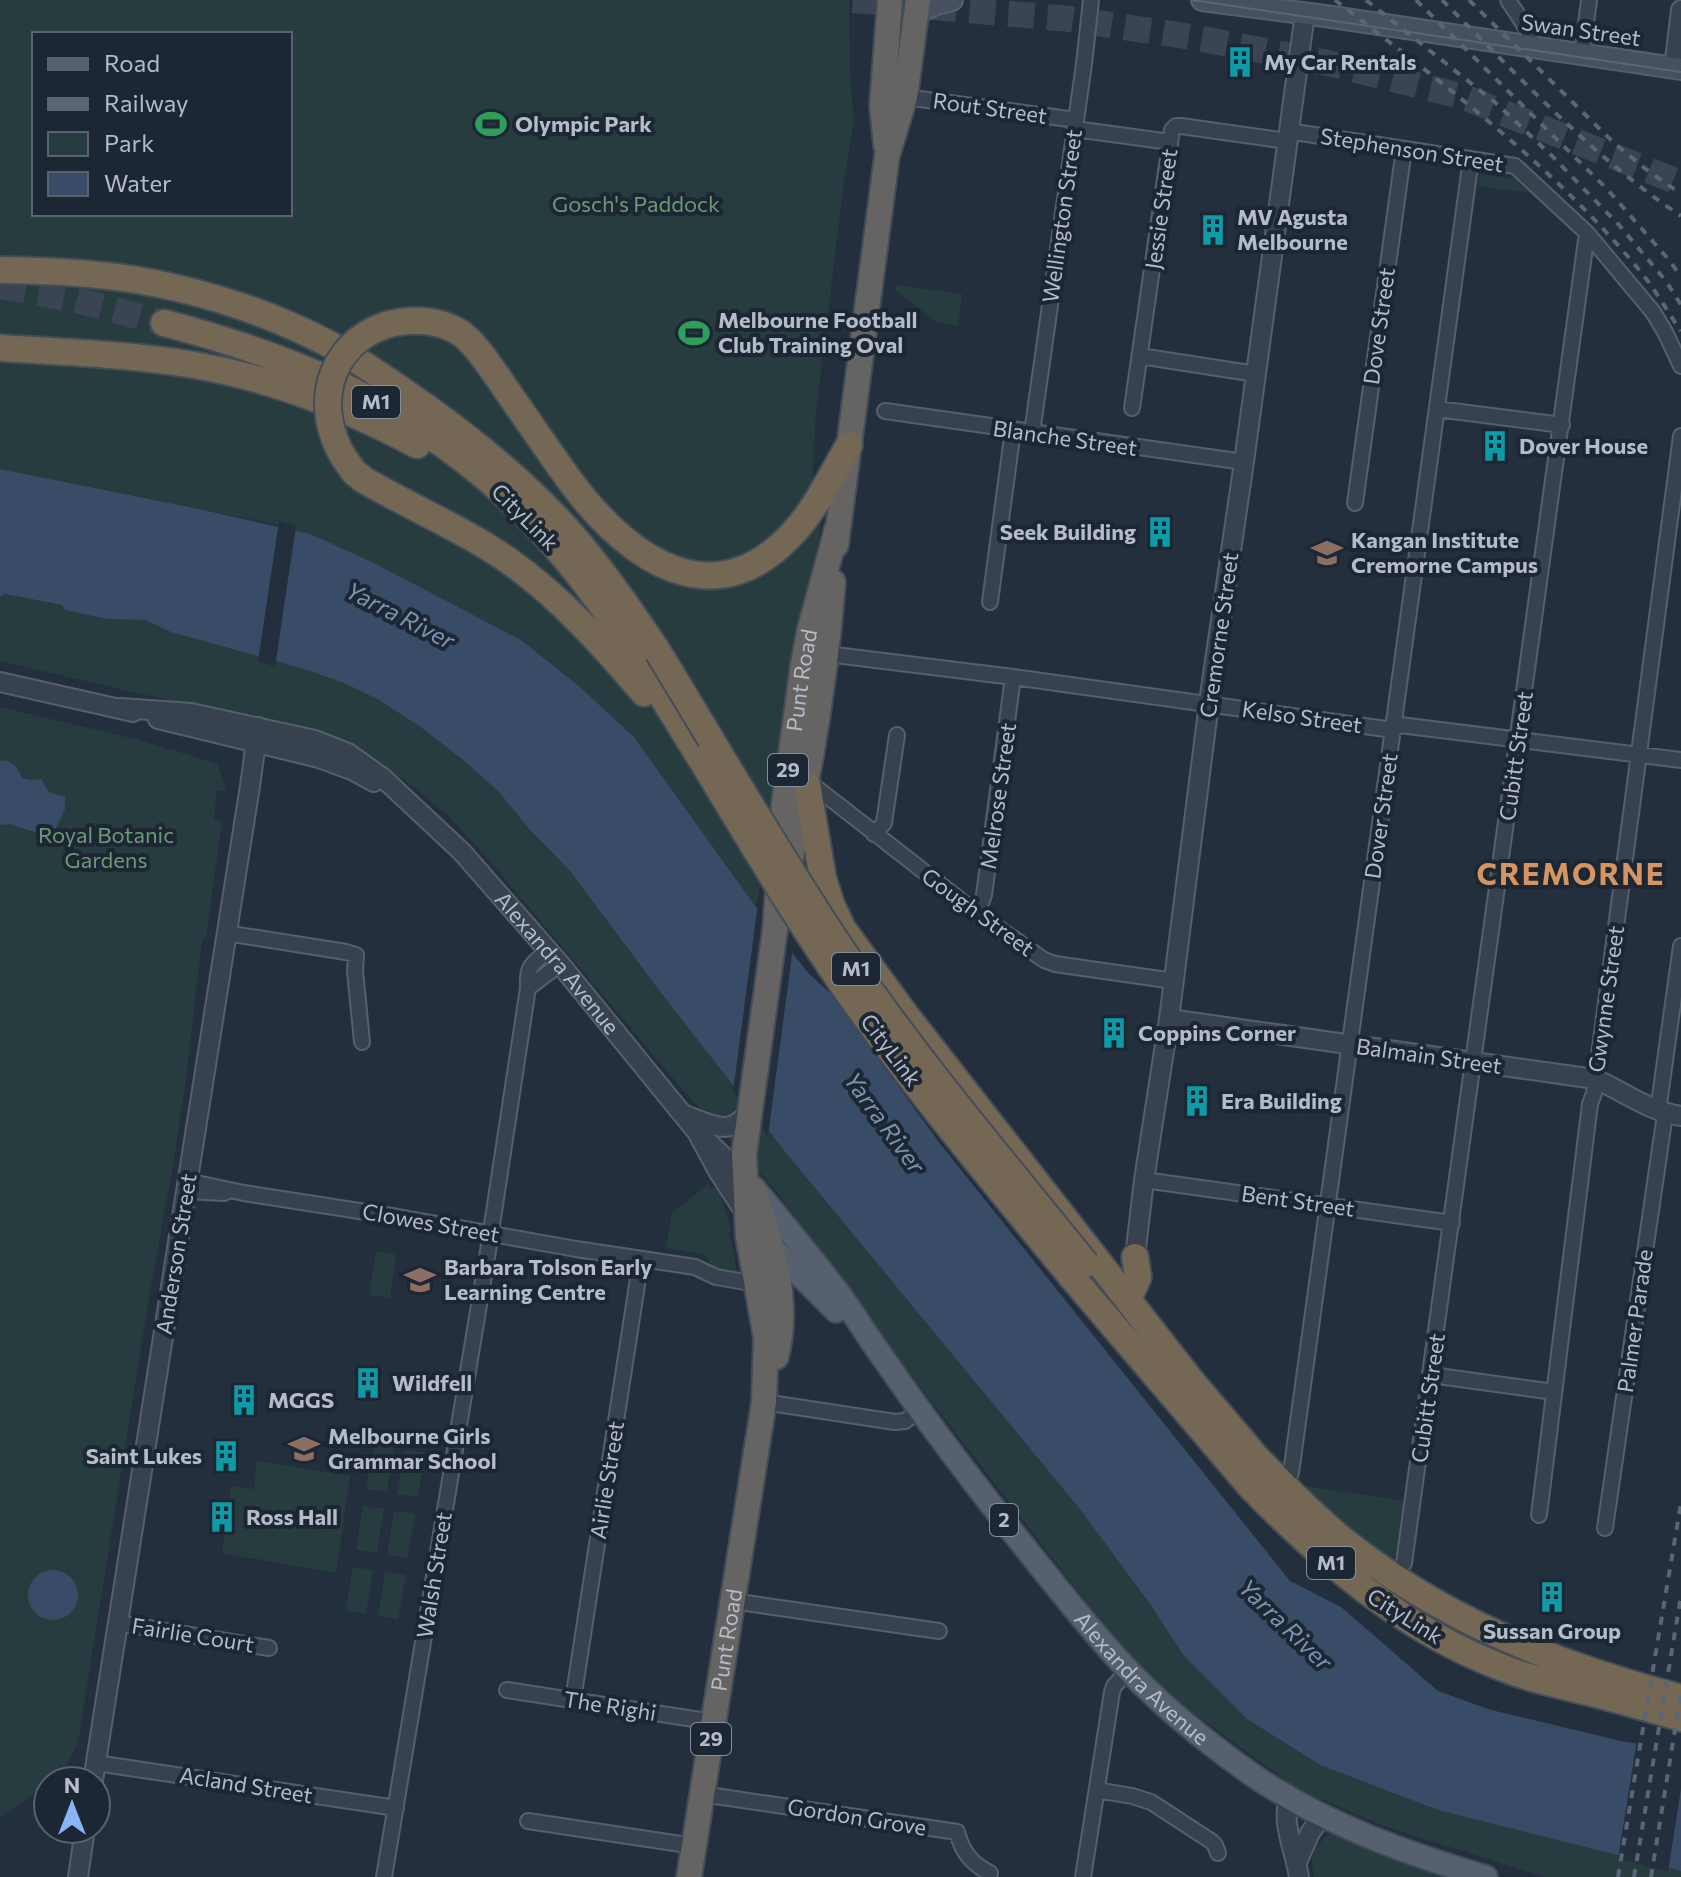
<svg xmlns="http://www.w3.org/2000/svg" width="1681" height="1877" viewBox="0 0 1681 1877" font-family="Commissioner,sans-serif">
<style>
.green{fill:#263c3f;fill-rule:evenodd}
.water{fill:#394c67}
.pier{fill:#242f3e}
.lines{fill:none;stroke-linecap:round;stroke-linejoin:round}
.motorway-tunnel{stroke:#3a4453;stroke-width:26;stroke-dasharray:26 13;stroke-linecap:butt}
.minor-casing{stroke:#565f6c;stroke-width:18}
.tertiary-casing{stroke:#565f6c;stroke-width:22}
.secondary-casing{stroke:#565f6c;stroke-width:24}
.primary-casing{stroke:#414a57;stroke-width:26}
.trunk-casing{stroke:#434c59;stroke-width:28}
.motorway-casing{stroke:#434c59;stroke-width:30}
.minor{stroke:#38414e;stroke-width:14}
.tertiary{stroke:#38414e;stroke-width:18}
.secondary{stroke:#465061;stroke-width:20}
.primary{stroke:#56606e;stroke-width:22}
.trunk{stroke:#656462;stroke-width:24}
.motorway{stroke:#746855;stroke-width:26}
.tram{stroke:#5a6575;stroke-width:2}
.rail{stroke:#5a6575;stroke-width:4;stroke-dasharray:8 8;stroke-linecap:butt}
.motorway-bridge-casing{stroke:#434c59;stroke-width:30;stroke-linecap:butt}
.motorway-bridge{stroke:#746855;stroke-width:26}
.labels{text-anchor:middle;stroke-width:8;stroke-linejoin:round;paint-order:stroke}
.shield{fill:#1d2633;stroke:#878f9c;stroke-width:2}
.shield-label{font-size:20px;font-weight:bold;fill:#b4bcc9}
.street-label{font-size:22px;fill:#b4bcc9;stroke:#1d2633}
.poi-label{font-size:22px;font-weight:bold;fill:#b4bcc9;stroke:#1d2633;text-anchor:start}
.park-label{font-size:22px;fill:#6b9a76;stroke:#1d2633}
.water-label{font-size:24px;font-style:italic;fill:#7c92b1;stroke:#1d2633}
.district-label{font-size:30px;font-weight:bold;letter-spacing:2px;fill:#d59563;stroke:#1d2633}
</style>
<rect width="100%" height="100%" fill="#242f3e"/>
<path class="green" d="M0 0H849L850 74 854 120 844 183 816 411 811 502 821 526 795 665 774 814 756 907 634 737 580 687 521 640 374 563 275 524 0 469ZM34 34H290V214H34Z
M1479 174 1515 179 1529 193 1478 186Z
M896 285 962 294 958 326 936 322 895 289Z
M5 594 62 605 108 619 145 620 171 632 304 669 344 683 379 700 419 726 462 759 499 792 530 830 570 871 661 993 782 1148 1079 1508 1150 1604 1184 1656 1247 1719 1320 1765 1438 1810 1681 1871V1877H1544L1381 1825 1298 1789 1171 1697 1118 1643 868 1320 774 1188 683 1090 487 858 449 817 414 787 364 752 335 737 311 728 249 719 0 661V597Z
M0 707 135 739 218 764 226 791 217 790 214 819 222 821 206 938 202 939 187 1073 173 1166 150 1291 79 1736C77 1744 75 1752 70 1759 57 1779 20 1804 0 1817Z
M708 1184 711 1189 718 1186 732 1231 729 1233 738 1275C732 1274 719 1274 714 1269 710 1265 710 1259 704 1254L666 1248 672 1213Z
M376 1251 396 1254 390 1298 369 1295Z
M374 1445 394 1448 387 1492 366 1489Z
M405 1450 425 1453 418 1497 397 1494Z
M257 1461 350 1476 336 1573 222 1553 231 1486 254 1489Z
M1299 1485 1403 1501 1397 1552 1390 1560 1379 1554 1317 1502 1318 1500 1308 1496Z
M363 1506 384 1509 377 1553 356 1550Z
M394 1511 415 1514 407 1558 387 1555Z
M353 1567 373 1570 366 1614 345 1611Z
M385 1572 406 1575 398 1619 378 1616Z
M1329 1834 1440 1877H1314C1310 1854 1312 1850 1329 1834Z"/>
<path class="water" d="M0 469 199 509 310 534 374 563 521 640 580 687 634 737 756 907 809 974 830 993 941 1145 1290 1581 1341 1607 1438 1691 1491 1710 1621 1741 1681 1751V1871L1438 1810 1320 1765 1247 1719 1184 1656 1150 1604 1079 1508 782 1148 661 993 570 871 530 830 499 792 462 759 419 726 379 700 344 683 304 669 171 632 145 620 108 619 65 610 62 605 5 594 0 597Z
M6 760 16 766 22 778 31 780 41 779 49 792 65 797V809L55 830 40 834 10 824 0 825V761Z
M28 1595a25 25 0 1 1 50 0a25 25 0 1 1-50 0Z"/>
<path class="pier" d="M279 521 296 526 275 667 258 661Z
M758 903 793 947 768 1136 733 1092Z
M822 980 833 991 945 1142 1059 1285 1057 1287 916 1108Z
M1637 1740 1681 1747V1789L1668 1872 1618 1858Z"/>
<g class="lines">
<path class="motorway-tunnel" d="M853 0 1070 19 1192 37 1328 63 1461 96 1681 183
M0 286 76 300 164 323"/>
<defs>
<path id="minor" d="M1508 0 1529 32 1531 47
M1582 55 1589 0
M905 97 1076 120
M1075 129 1170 142
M1288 131 1515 166 1587 233 1653 312 1665 332 1681 366
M1140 356 1256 374
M1132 408 1172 130 1176 126H1181L1287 141
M1437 409 1562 425
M885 411 1244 462
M1032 433 1084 64 1091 0
M1355 503 1404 149
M990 602 1013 430
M827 654 1013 677 1393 730 1400 725 1681 760
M807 784 818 789 977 913 1044 960 1055 964 1174 981
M874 834 884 823 897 735
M977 913 984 895 1013 677
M226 933 346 952 356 955 355 971 362 1042
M528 988 560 964
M1658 1111 1681 946
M1144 1180 1452 1223
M187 1181 244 1193 398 1217 576 1249 695 1267 716 1277 757 1284
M186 1191 224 1193
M1431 1375 1554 1392
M764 1402 895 1422 905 1421 921 1409
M1291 1473 1471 159
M1539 1515 1590 1104 1594 1093 1681 436
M1605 1528 1665 1114
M1404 1563 1587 233
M732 1601 939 1631
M117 1623 269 1648
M507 1690 713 1722
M573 1700 641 1259
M96 1763 396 1808
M1097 1790 1132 1796 1151 1802 1211 1841 1215 1845 1218 1853
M702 1794 957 1832C962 1852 972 1864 990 1873
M528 1821 694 1846
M384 1877 488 1251 528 988C527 964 531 966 548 950
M1083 1877 1112 1692 1114 1686 1128 1671"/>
<g id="tertiary">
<path d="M1674 68 1681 10"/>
<path d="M0 682 133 712"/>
<path id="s1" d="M121 708 191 713 315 740 348 753 383 778 462 852 560 964 697 1132 718 1171 746 1214"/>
<path d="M158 719 319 758 354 771 374 782"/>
<path d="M1169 1019 1595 1079C1625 1092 1648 1111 1681 1116"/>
<path d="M685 1115C711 1125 736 1140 751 1105"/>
<path d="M705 1139 744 1176"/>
<path d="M1135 1257 1144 1180 1169 1019 1210 695 1244 462 1305 13"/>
<path d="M93 1781 250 786 258 727"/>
<path d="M1289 1797C1281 1825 1295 1850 1299 1877"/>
<path d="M1297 1862 1310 1833 1322 1816"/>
<path d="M78 1877 85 1829"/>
</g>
<path id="secondary" d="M1202 0 1325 16 1681 69
M916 13 937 4 952 0"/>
<g id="primary">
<path id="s2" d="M754 1188C783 1223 811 1257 838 1292 855 1315 869 1339 886 1362 934 1432 986 1499 1039 1565 1068 1601 1097 1638 1129 1671 1166 1710 1210 1745 1254 1776 1325 1824 1405 1853 1486 1877"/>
<path d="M772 1247 836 1311"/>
</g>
<g id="trunk">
<path d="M886 145 882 106 890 0"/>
<path d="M836 545 887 156 905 97 918 0"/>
<path d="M791 858C811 767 826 675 833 582"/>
<path d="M754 1190C771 1245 791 1300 776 1357"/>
<path id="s3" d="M689 1877 764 1402 766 1338 748 1236 744 1154 775 930 784 804 803 664 809 632 837 529"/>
</g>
<path id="motorway" d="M0 270C61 271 122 274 181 289 231 301 283 320 329 344 363 362 394 385 426 407 479 445 529 486 572 535 604 572 631 611 658 652
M164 323C315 362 449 424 553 544 611 609 655 686 701 759
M386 325C411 318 440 319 462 334 476 345 486 361 497 376 509 394 522 412 535 431 551 454 567 478 585 500 644 570 721 612 794 532 817 507 832 474 849 445
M0 348C63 352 126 354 188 364 268 377 346 407 417 445
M344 458 354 472 364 480C412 508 463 529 509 561 561 598 602 644 644 693
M807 784 823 879 831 904 842 928 904 1013 1192 1382 1250 1450
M1071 1276 1251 1487C1323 1561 1402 1628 1498 1666 1529 1679 1560 1685 1592 1693 1622 1701 1652 1709 1681 1718
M1128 1300 1138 1277 1135 1257
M1238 1439C1271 1472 1302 1506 1338 1536 1441 1620 1554 1664 1681 1698"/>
</defs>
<use href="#minor" class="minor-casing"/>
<use href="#tertiary" class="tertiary-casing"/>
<use href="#secondary" class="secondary-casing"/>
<use href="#primary" class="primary-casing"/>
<use href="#trunk" class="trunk-casing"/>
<use href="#motorway" class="motorway-casing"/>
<use href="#minor" class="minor"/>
<use href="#tertiary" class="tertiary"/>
<use href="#secondary" class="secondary"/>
<use href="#primary" class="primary"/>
<use href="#trunk" class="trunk"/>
<use href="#motorway" class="motorway"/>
<path class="tram" d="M1192 0 1681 72"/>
<path class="rail" d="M1335 0C1442 83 1553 165 1640 271 1655 289 1667 311 1681 331
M1366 0 1497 104 1551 155 1619 225 1666 281 1681 305
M1416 0 1607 189 1669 260 1681 277
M1442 0C1518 75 1591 156 1681 216
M1469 0 1614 143 1647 170 1681 194
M1618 1877 1681 1503
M1634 1877 1681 1596
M1651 1877 1681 1693"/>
<defs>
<path id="motorway-bridge" d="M344 458C313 408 327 345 386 325
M658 652C718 750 776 851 840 947 915 1058 1002 1160 1086 1264
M701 759C751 842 801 926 857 1005 924 1099 998 1187 1071 1276"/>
</defs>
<use href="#motorway-bridge" class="motorway-bridge-casing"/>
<use href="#motorway-bridge" class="motorway-bridge"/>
</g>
<defs>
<symbol id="building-bare" viewBox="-9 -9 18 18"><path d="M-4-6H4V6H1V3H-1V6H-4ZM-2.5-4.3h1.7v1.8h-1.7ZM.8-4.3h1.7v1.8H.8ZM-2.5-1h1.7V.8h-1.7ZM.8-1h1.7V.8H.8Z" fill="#0f9aa8" stroke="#1d2633" stroke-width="2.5" paint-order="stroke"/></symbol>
<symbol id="stadium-bare" viewBox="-9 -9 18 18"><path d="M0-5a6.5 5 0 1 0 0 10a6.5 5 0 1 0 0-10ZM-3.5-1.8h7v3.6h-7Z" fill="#2e9e5b" stroke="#1d2633" stroke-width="2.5" paint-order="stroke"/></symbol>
<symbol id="university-bare" viewBox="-9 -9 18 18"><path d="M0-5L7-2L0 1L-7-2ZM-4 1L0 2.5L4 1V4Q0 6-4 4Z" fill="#8d6e63" stroke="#1d2633" stroke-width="2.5" paint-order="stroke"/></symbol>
<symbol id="school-bare" viewBox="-9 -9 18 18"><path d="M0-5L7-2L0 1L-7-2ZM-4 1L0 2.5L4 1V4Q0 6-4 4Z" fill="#8d6e63" stroke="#1d2633" stroke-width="2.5" paint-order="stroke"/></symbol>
</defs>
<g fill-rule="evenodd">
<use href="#building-bare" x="1218" y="40" width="44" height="44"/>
<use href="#stadium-bare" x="469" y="102" width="44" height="44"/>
<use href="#building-bare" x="1191" y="208" width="44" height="44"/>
<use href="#stadium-bare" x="672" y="311" width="44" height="44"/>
<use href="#building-bare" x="1473" y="424" width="44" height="44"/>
<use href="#building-bare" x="1138" y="510" width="44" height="44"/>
<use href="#university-bare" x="1305" y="531" width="44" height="44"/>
<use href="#building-bare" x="1092" y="1011" width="44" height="44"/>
<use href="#building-bare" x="1175" y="1079" width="44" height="44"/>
<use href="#school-bare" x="398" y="1258" width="44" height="44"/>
<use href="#building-bare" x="346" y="1361" width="44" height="44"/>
<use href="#building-bare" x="222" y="1378" width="44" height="44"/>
<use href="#school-bare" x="282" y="1427" width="44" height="44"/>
<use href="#building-bare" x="204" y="1434" width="44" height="44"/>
<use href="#building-bare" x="200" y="1495" width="44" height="44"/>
<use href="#building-bare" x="1530" y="1575" width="44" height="44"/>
</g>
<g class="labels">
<g class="shield">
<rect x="352" y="386" width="48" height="32" rx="6"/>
<rect x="768" y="754" width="40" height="32" rx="6"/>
<rect x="832" y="953" width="48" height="32" rx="6"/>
<rect x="990" y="1504" width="28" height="32" rx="6"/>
<rect x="1307" y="1547" width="48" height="32" rx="6"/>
<rect x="691" y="1723" width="40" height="32" rx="6"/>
</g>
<g class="shield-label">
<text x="376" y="409">M1</text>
<text x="788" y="777">29</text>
<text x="856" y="976">M1</text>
<text x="1004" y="1527">2</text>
<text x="1331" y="1570">M1</text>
<text x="711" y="1746">29</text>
</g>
<g class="street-label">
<text transform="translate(1581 30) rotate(8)" y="8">Swan Street</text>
<text transform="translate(990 108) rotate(8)" y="8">Rout Street</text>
<text transform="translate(1412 150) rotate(9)" y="8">Stephenson Street</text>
<text transform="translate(1161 209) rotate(-82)" y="8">Jessie Street</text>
<text transform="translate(1062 216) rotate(-82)" y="8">Wellington Street</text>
<text transform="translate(1379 326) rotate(-82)" y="8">Dove Street</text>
<text transform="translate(1065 438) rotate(8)" y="8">Blanche Street</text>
<text transform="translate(525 517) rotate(45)" y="8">CityLink</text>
<text transform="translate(1219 635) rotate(-82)" y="8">Cremorne Street</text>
<text dy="8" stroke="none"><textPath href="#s3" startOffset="1208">Punt Road</textPath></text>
<text transform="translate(1302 717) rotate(8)" y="8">Kelso Street</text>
<text transform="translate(1516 756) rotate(-82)" y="8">Cubitt Street</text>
<text transform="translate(998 796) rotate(-82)" y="8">Melrose Street</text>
<text transform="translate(1381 816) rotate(-82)" y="8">Dover Street</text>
<text transform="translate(978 912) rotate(36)" y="8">Gough Street</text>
<text dy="8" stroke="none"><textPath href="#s1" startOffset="530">Alexandra Avenue</textPath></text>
<text transform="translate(1606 999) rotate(-82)" y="8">Gwynne Street</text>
<text transform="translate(891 1050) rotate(53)" y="8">CityLink</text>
<text transform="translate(1429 1056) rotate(8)" y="8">Balmain Street</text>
<text transform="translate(1298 1201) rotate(8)" y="8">Bent Street</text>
<text transform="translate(431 1223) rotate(10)" y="8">Clowes Street</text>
<text transform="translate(176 1254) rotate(-81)" y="8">Anderson Street</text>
<text transform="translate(1635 1321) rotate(-82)" y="8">Palmer Parade</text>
<text transform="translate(1428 1398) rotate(-82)" y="8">Cubitt Street</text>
<text transform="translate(607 1480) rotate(-81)" y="8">Airlie Street</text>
<text transform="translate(434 1575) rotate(-81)" y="8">Walsh Street</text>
<text transform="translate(1405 1616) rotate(32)" y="8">CityLink</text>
<text transform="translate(193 1635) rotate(9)" y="8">Fairlie Court</text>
<text dy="8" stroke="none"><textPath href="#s3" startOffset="240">Punt Road</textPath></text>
<text dy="8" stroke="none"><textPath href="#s2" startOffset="626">Alexandra Avenue</textPath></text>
<text transform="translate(610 1706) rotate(9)" y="8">The Righi</text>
<text transform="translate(246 1785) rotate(9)" y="8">Acland Street</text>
<text transform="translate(857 1817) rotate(9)" y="8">Gordon Grove</text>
</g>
<g class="poi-label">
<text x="1264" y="70">My Car Rentals</text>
<text x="515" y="132">Olympic Park</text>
<text x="1237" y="225">MV Agusta<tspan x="1237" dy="25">Melbourne</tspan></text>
<text x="718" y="328">Melbourne Football<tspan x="718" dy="25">Club Training Oval</tspan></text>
<text x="1519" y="454">Dover House</text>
<text x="1136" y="540" text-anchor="end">Seek Building</text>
<text x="1351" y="548">Kangan Institute<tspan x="1351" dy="25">Cremorne Campus</tspan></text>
<text x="1138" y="1041">Coppins Corner</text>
<text x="1221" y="1109">Era Building</text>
<text x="444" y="1275">Barbara Tolson Early<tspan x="444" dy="25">Learning Centre</tspan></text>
<text x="392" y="1391">Wildfell</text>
<text x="268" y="1408">MGGS</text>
<text x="328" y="1444">Melbourne Girls<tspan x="328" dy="25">Grammar School</tspan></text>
<text x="202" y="1464" text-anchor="end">Saint Lukes</text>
<text x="246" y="1525">Ross Hall</text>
<text x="1552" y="1639" text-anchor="middle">Sussan Group</text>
</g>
<g class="park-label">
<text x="636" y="212">Gosch's Paddock</text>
<text x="106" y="843">Royal Botanic<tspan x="106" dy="25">Gardens</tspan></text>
</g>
<g class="water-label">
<text transform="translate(400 616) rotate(27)" y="8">Yarra River</text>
<text transform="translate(884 1123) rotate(54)" y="8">Yarra River</text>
<text transform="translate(1285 1625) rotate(44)" y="8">Yarra River</text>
</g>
<g class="district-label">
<text x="1571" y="885">CREMORNE</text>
</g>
</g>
<rect x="32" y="32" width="260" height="184" fill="#1d2633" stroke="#59626f" stroke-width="2"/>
<rect x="48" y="58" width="40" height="12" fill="#56606e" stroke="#59626f" stroke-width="2"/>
<text x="104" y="72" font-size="24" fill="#b4bcc9">Road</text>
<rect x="48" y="98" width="40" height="12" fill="#5a6575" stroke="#59626f" stroke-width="2"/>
<text x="104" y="112" font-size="24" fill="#b4bcc9">Railway</text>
<rect x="48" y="132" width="40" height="24" fill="#263c3f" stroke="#59626f" stroke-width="2"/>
<text x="104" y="152" font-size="24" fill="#b4bcc9">Park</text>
<rect x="48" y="172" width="40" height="24" fill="#394c67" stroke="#59626f" stroke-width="2"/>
<text x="104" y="192" font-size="24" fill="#b4bcc9">Water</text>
<g transform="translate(72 1805)"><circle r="38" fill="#1d2633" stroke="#59626f" stroke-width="2"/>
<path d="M0-6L14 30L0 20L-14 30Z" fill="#8ab4f8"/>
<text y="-12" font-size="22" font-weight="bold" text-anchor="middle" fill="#b4bcc9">N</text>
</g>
</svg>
